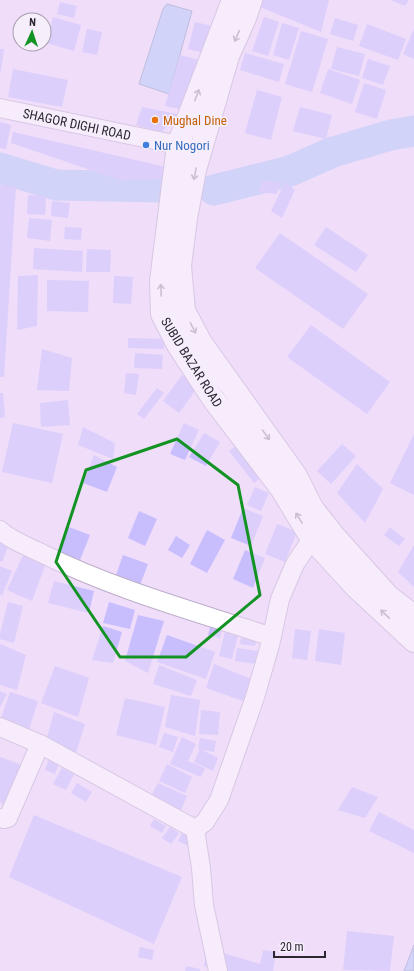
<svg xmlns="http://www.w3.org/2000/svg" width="414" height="971" viewBox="0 0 414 971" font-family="'Roboto Condensed',sans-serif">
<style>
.water{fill:#aec8f6;stroke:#8797bb}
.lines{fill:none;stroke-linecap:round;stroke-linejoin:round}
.river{stroke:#aec8f6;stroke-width:31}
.building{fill:#c8befd}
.street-casing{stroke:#beaec9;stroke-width:20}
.secondary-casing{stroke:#beaec9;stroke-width:24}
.street{stroke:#fff;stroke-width:18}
.secondary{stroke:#fff;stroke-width:22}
.oneway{stroke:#a09da2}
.marked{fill:none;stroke:#129324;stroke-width:3;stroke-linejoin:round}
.food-dot{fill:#e8710a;stroke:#f6effb;stroke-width:1.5}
.shop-dot{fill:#3f7fe0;stroke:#f6effb;stroke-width:1.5}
.labels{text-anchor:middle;stroke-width:3;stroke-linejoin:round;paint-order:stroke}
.food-label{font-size:13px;fill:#c56008;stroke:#f6effb;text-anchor:start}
.street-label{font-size:13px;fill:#2c2631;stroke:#f6effb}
.shop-label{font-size:13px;fill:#366cbe;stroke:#f6effb;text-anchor:start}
</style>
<rect width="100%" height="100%" fill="#efddfa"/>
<path class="water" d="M167 4 192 11 169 94 139 84 163 9Z
M414 945V971H404Z"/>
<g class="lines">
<path class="river" d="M0 168 56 185 161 187
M214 190 290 171 333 152 391 135 414 131"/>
</g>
<path class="building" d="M262 0H329L321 32 260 7Z
M390 0H409L405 6Z
M60 2 77 6 74 18 57 14Z
M53 17 81 25 74 51 46 43Z
M264 17 279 22 268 56 252 51Z
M335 18 358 25 353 41 330 34Z
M195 22 212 26 204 53 188 49Z
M282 23 299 28 289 60 273 55Z
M367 24 406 39 398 60 359 46Z
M87 29 102 32 97 55 82 52Z
M414 29V59L403 54Z
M301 31 328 39 312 92 285 84Z
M337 47 365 54 359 76 331 69Z
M0 49H4L1 71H0Z
M245 53 284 64 279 82 240 70Z
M180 55 199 60 184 110 165 106Z
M368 59 390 66 383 85 362 78Z
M13 69 68 80 62 107 8 97Z
M328 69 360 80 352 104 320 93Z
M364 83 386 90 377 119 355 112Z
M257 90 282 97 271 140 245 133Z
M142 107 177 114 161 133 136 125Z
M300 107 332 115 326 139 293 131Z
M0 122 11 125 6 149 0 148Z
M13 132 166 167 163 179 120 180 11 143Z
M263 181 281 182 277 194 258 192Z
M285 182 295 190 282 218 271 211Z
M0 185 16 186 4 377H0Z
M28 195 46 196 45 215 27 214Z
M52 201 70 203 68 218 51 216Z
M29 218 52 220 50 241 27 238Z
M65 227 82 228 81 240 64 239Z
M326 227 368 255 356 272 314 245Z
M280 233 368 294 343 329 255 268Z
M34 248 83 251 82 272 33 269Z
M87 249 111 250 110 272H86Z
M38 275 37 326 17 330 18 276Z
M114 276 133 277 131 304 113 303Z
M47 280 89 281 88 312 47 311Z
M311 325 390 382 367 414 287 357Z
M128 338 164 339V349L128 348Z
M42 349 72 358 69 391 37 390Z
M135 353 163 355 162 369 134 368Z
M126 373 139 374 136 395 124 393Z
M182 375 198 387 179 413 163 401Z
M157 388 164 393 144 419 137 414Z
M0 393H3L5 417 0 418Z
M68 400 70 425 41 427 40 403Z
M13 423 63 434 52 483 2 472Z
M184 423 199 430 185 460 170 454Z
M83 427 115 443 113 459 78 445Z
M204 433 220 442 206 466 189 457Z
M414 434V495L390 483Z
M240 443 264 475 254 483 229 451Z
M342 444 356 456 331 484 317 471Z
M94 455 117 467 107 492 83 483Z
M357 464 383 489 365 523 337 493Z
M255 487 269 493 261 511 247 505Z
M243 508 263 516 251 546 231 538Z
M139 511 157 519 145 546 128 538Z
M277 524 297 532 285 562 265 554Z
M69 527 90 535 80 560 58 551Z
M390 527 405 539 399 546 384 535Z
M207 530 225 540 207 573 190 564Z
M0 534 11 540 2 562 0 561Z
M176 536 190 545 182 558 168 550Z
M414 545V587L398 572Z
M245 550 265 558 253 588 233 579Z
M24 553 46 563 32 601 7 590Z
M123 555 148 564 140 585 116 575Z
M0 566 12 571 2 596 0 594Z
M54 581 94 591 89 613 48 603Z
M8 602 23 606 14 643 0 639V634Z
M109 602 135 610 130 629 103 623Z
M138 615 164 621 148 673 125 661Z
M211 623 223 626 220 638 208 635Z
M103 626 122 632 113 663 92 660Z
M226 628 239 631 232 659 219 656Z
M295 629 311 631 307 660 292 658Z
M319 629 345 633 341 665 315 661Z
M242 632 258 635 255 646 240 644Z
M167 635 215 652 206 679 157 662Z
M0 644 26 655 17 690 0 685Z
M237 648 258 651 256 664 235 661Z
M214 664 251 679 243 701 206 688Z
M159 665 197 680 191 696 153 684Z
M55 666 89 678 78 717 41 703Z
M0 691 7 694 0 707Z
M10 692 38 701 29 730 0 721Z
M171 695 200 700 195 736 165 727Z
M125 698 165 707 156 745 116 735Z
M201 710 220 712 218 735 199 734Z
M54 712 85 724 75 756 45 744Z
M164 733 178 737 173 752 159 747Z
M182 737 196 744 188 761 205 768 201 777 170 764Z
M200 738 216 741 214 752 198 749Z
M200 749 218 758 213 771 194 762Z
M0 757 25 766 7 808 0 802Z
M49 759 59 764 55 774 45 770Z
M167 764 192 777 185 793 159 781Z
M62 768 74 774 66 790 53 784Z
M77 783 92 792 86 802 71 793Z
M158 783 187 796 180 812 150 798Z
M352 787 378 797 365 818 338 810Z
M379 812 414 830V853L369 831Z
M34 815 182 877 154 944 9 877Z
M154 819 166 826 162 833 150 826Z
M170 827 179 833 171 844 162 838Z
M182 833 195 839 191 847 178 841Z
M347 931 394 936 390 971 343 970Z
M140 947 154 950 152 960 138 957Z
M207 948 260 964 263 950 276 952 273 971H227L204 966Z
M186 966 200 969V971H185Z"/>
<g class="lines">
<defs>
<path id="street" d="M0 108 178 145 192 149
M0 530C8 539 31 548 43 554 116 590 194 611 272 637
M0 727 40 744 195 829
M0 818 4 819 8 818 40 744
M195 829 205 822 219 800 255 697 270 645 280 599 295 564 319 528
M195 829 201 868 204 905 218 971"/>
<path id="secondary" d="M233 0 178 145 161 281 162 314 178 345 214 400 281 488 312 539 356 587 414 641
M251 0 245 18 228 56 195 170 186 218 180 266 184 311 201 343 296 476 312 508 334 536 389 597 414 616"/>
</defs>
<use href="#street" class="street-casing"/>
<use href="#secondary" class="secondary-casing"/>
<use href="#street" class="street"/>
<use href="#secondary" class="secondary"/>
</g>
<defs><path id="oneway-shaft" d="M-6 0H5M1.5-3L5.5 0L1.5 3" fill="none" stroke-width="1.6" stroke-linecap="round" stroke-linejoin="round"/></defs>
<g class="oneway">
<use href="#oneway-shaft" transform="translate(237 36) rotate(114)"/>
<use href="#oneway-shaft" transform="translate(197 95) rotate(-69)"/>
<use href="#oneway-shaft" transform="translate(195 174) rotate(102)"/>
<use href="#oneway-shaft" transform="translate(161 290) rotate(-92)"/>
<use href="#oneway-shaft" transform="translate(193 328) rotate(63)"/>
<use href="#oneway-shaft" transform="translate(266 435) rotate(54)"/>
<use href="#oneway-shaft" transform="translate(299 518) rotate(-122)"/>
<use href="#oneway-shaft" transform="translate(385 614) rotate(-137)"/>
</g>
<path d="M0 0H414V971H0ZM177 439 238 485 260 595 186 657H120L56 562 86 470Z" fill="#efddfa" fill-opacity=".55" fill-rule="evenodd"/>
<path class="marked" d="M177 439 238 485 260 595 186 657H120L56 562 86 470Z"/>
<circle class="food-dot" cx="155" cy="120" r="4"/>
<circle class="shop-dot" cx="146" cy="145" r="4"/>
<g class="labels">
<g class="food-label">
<text x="163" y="125">Mughal Dine</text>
</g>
<g class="street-label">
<text transform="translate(77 124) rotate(12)" y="5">SHAGOR DIGHI ROAD</text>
<text transform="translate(192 362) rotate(58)" y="5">SUBID BAZAR ROAD</text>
</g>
<g class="shop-label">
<text x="154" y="150">Nur Nogori</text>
</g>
</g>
<g transform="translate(32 32) rotate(3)"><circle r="19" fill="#f6effb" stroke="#a59faa"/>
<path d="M0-3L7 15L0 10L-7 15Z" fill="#129324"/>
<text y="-6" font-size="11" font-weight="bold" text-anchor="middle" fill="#2c2631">N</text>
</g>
<path d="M274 951v6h51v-6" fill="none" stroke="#2c2631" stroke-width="2"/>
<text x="280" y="951" font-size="12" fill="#2c2631" stroke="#f6effb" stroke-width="3" paint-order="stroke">20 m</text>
</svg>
